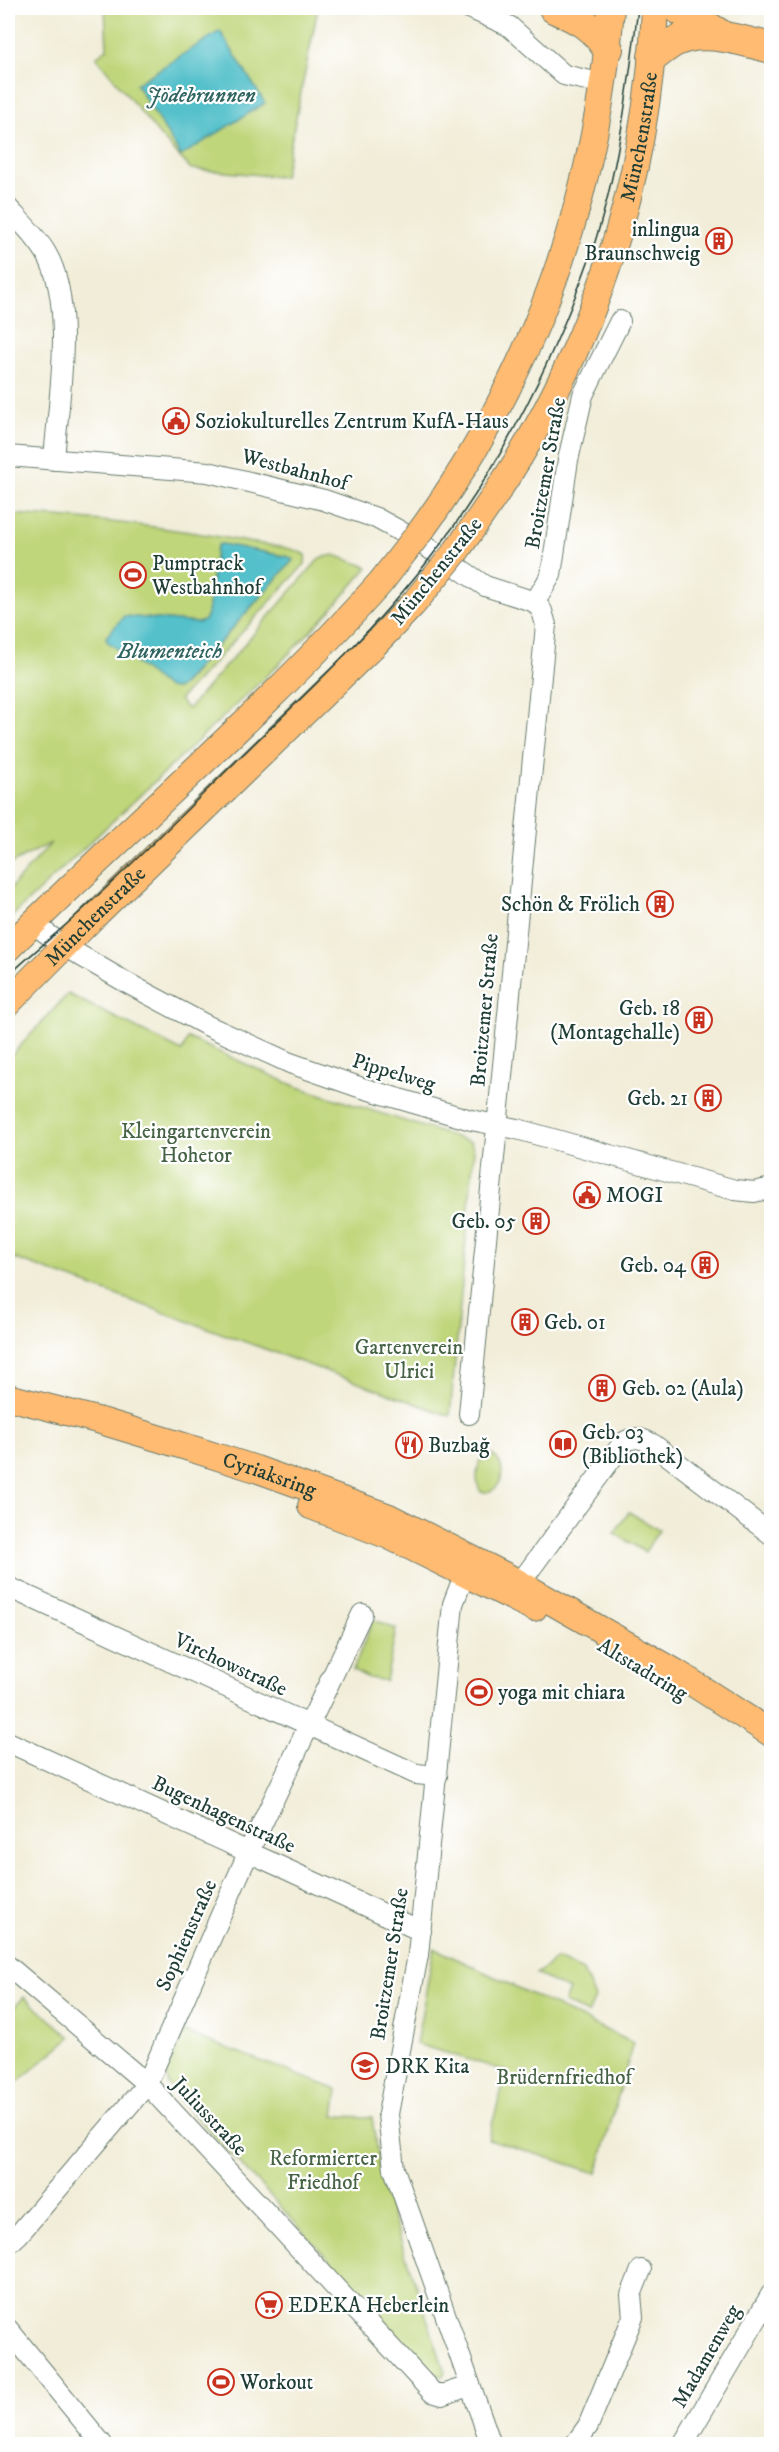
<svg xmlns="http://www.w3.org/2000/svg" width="779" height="2452" viewBox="0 0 779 2452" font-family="'IM FELL DW Pica',serif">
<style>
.green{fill:#bfd67a;stroke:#6f8a57;stroke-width:1.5;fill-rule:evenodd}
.water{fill:#53c0ca;stroke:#397e7f;stroke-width:1.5}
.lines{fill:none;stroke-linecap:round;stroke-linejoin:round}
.minor-casing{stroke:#687b6d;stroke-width:22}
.major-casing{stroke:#687b6d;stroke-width:28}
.highway-casing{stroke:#687b6d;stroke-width:32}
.minor{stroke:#fff;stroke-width:20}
.major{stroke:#ffbb71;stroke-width:26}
.highway{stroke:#ffbb71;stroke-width:30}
.tram{stroke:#1f3d34;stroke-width:1.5}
.major-bridge-casing{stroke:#687b6d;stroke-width:28;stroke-linecap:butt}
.major-bridge{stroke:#ffbb71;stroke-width:26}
.labels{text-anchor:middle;stroke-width:4.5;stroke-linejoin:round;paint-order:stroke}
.street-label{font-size:21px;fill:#1f3d34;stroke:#fff}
.poi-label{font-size:21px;fill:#1f3d34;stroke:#fff;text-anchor:start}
.park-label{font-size:21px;fill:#476346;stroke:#fff}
.water-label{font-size:22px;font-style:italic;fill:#2f6461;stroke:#fff}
</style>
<rect width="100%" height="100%" fill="#fff"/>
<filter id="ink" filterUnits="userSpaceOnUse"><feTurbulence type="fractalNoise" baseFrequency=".0167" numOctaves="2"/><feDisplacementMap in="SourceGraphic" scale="12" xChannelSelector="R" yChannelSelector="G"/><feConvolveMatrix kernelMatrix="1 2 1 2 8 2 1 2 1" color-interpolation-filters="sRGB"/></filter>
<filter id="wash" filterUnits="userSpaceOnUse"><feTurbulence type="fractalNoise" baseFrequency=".008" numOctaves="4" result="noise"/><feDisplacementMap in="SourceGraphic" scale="24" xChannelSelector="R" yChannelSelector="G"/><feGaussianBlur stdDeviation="1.35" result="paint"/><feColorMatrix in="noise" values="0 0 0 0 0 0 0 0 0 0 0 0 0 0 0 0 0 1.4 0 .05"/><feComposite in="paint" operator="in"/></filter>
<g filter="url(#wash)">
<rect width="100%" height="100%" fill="#f1edd8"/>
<path class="green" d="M105 8H318L284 177 191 169 161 137 96 57 107 49Z
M8 514C88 518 169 527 248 542 266 545 290 546 306 555L305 564 179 700 188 709 320 558 334 555 368 567 331 610 277 666 8 920V891L51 843 8 865ZM222 544 289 557 293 560 182 686 176 689 168 687 108 641 106 637 125 616 198 623 204 621 207 614 216 550 218 545Z
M68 994 182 1051 188 1038 295 1086 471 1142 474 1150 450 1416 8 1256V1059Z
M485 1453C509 1455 507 1495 481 1492 474 1482 477 1460 485 1453Z
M629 1512 659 1530 645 1552 614 1533Z
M373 1620 396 1629 386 1681 369 1678 353 1670Z
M434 1948 633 2043 597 2173 488 2139 507 2071 416 2044Z
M557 1959 583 1971 595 1998 588 2014 564 2002 569 1990 536 1974Z
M24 1997 71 2037 8 2090V2014Z
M184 2032 338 2090 334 2116 372 2117 381 2182 445 2372 443 2376 434 2375 278 2204 177 2097 168 2084 167 2071Z"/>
<path class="water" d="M220 31 265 103 181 156 136 84Z
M222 544 289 557 293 560 181 686 176 689 168 688 107 641 106 637 124 616 198 623 204 621 207 614 216 550 218 545Z"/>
</g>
<g filter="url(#ink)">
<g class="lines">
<defs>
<path id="minor" d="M469 8 509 26 564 75 604 84
M8 208C21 222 36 236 46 253 76 303 58 402 54 460
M8 456 208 472 324 500 376 518 398 530 440 555 485 586 535 602 542 611 546 625 469 1414
M535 602 551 575 568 460 583 395 620 321
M32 923 64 946 127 983 206 1025 290 1063 359 1087 471 1120 517 1129 735 1190 754 1192 772 1188
M470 1560 453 1604 418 1955 388 2114 394 2169 491 2444
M520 1583 623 1443C634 1435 642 1438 654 1445L772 1535
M8 1587 416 1774 437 1776
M8 1742 421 1931
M8 1966 147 2084 432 2392 442 2395 469 2386
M8 2244 19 2234 147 2084 249 1851 362 1614
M8 2329 102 2444
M575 2444 588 2426 633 2317 631 2295 641 2270
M683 2444 772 2293"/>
<g id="major">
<path d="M423 528C533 376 598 194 611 8"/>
<path id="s1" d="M457 550C488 507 518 463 543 416 611 289 649 151 655 8"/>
<path d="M8 948C131 825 265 712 381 582"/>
<path id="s2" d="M8 1003 91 919 373 646 414 603"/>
<path id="s3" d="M8 1397 101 1421 177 1444 256 1469 389 1517 510 1578 677 1673 772 1734"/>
<path d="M311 1506 389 1536 534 1608"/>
</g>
<path id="highway" d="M554 8C579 19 592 25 608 49
M677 8 721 35
M653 57C659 52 666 47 672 43 701 26 742 41 772 48"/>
</defs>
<use href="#minor" class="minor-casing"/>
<use href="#major" class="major-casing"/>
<use href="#highway" class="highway-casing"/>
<use href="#minor" class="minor"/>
<use href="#major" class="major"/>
<use href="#highway" class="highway"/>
<path class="tram" d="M8 976C31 954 56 934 79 913 141 857 200 796 260 738 325 676 390 613 443 541 507 455 555 355 591 254 618 175 628 90 638 8"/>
<defs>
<path id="major-bridge" d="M381 582 423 528
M414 603 457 550"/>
</defs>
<use href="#major-bridge" class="major-bridge-casing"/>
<use href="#major-bridge" class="major-bridge"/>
</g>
</g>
<defs>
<symbol id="building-ring" viewBox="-11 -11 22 22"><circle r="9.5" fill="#fff" stroke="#c8321e" stroke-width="1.5"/><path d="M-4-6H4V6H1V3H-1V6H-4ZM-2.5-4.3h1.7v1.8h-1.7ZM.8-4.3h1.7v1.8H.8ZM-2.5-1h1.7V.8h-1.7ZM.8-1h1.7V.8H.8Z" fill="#c8321e"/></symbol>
<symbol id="civic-ring" viewBox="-11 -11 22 22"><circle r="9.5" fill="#fff" stroke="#c8321e" stroke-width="1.5"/><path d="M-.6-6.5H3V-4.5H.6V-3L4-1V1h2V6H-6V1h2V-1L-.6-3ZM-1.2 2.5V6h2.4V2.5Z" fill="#c8321e"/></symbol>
<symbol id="stadium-ring" viewBox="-11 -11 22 22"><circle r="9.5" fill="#fff" stroke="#c8321e" stroke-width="1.5"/><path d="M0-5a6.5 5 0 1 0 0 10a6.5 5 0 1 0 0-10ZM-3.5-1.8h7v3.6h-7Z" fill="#c8321e"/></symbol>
<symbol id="library-ring" viewBox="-11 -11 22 22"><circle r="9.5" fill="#fff" stroke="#c8321e" stroke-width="1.5"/><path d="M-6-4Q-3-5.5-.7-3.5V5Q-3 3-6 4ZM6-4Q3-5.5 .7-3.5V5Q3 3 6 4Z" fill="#c8321e"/></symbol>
<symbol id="restaurant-ring" viewBox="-11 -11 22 22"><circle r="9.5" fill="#fff" stroke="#c8321e" stroke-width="1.5"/><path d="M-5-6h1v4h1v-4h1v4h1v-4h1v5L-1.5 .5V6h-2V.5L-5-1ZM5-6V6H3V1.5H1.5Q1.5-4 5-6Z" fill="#c8321e"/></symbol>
<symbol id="school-ring" viewBox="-11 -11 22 22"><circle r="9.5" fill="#fff" stroke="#c8321e" stroke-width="1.5"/><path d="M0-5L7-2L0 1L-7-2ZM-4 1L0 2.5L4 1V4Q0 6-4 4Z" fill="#c8321e"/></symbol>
<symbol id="supermarket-ring" viewBox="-11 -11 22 22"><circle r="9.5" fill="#fff" stroke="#c8321e" stroke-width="1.5"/><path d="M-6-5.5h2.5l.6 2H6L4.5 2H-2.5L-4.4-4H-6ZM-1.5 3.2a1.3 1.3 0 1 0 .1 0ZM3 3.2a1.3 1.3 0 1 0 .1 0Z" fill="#c8321e"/></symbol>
</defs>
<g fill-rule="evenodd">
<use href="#building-ring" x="704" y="226" width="30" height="30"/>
<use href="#civic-ring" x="161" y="406" width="30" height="30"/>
<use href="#stadium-ring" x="118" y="560" width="30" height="30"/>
<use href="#building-ring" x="645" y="889" width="30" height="30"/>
<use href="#building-ring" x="684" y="1005" width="30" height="30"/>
<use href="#building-ring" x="693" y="1083" width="30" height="30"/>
<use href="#civic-ring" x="572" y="1180" width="30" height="30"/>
<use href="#building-ring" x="521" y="1206" width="30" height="30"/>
<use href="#building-ring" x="690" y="1250" width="30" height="30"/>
<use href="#building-ring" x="510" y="1307" width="30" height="30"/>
<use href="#building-ring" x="587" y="1373" width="30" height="30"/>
<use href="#library-ring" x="548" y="1429" width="30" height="30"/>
<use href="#restaurant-ring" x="394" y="1430" width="30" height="30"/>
<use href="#stadium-ring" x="464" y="1677" width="30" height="30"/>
<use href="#school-ring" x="350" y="2051" width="30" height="30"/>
<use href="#supermarket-ring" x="254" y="2290" width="30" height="30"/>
<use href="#stadium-ring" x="206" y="2367" width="30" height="30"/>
</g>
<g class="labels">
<g class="street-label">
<text dy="7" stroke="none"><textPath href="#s1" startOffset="456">Münchenstraße</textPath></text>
<text transform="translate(295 469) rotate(15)" y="7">Westbahnhof</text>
<text transform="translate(545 473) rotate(-80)" y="7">Broitzemer Straße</text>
<text transform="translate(436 571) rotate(-51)" y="7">Münchenstraße</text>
<text dy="7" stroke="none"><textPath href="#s2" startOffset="123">Münchenstraße</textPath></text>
<text transform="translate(484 1010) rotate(-85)" y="7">Broitzemer Straße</text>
<text transform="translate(394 1072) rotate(17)" y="7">Pippelweg</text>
<text dy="7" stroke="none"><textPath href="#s3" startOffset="273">Cyriaksring</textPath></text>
<text transform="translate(231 1664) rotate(25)" y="7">Virchowstraße</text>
<text transform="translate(643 1669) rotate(31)" y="7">Altstadtring</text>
<text transform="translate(224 1814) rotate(25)" y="7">Bugenhagenstraße</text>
<text transform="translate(186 1935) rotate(-66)" y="7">Sophienstraße</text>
<text transform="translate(389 1964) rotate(-81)" y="7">Broitzemer Straße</text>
<text transform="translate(210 2116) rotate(47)" y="7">Juliusstraße</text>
<text transform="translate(706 2356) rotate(-60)" y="7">Madamenweg</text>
</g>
<g class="poi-label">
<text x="700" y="236" text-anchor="end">inlingua<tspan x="700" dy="24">Braunschweig</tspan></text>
<text x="195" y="428">Soziokulturelles Zentrum KufA-Haus</text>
<text x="152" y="570">Pumptrack<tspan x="152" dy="24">Westbahnhof</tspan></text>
<text x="640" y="911" text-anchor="end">Schön &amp; Frölich</text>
<text x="680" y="1015" text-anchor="end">Geb. 18<tspan x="680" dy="24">(Montagehalle)</tspan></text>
<text x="688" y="1105" text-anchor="end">Geb. 21</text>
<text x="606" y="1202">MOGI</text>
<text x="516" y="1228" text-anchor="end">Geb. 05</text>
<text x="686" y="1272" text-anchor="end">Geb. 04</text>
<text x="544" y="1329">Geb. 01</text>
<text x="622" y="1395">Geb. 02 (Aula)</text>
<text x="582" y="1439">Geb. 03<tspan x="582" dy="24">(Bibliothek)</tspan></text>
<text x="428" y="1452">Buzbağ</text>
<text x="498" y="1699">yoga mit chiara</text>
<text x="385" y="2073">DRK Kita</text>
<text x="288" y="2312">EDEKA Heberlein</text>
<text x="240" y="2389">Workout</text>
</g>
<g class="park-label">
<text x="196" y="1138">Kleingartenverein<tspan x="196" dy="24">Hohetor</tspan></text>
<text x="409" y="1354">Gartenverein<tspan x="409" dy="24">Ulrici</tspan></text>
<text x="564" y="2084">Brüdernfriedhof</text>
<text x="323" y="2165">Reformierter<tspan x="323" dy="24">Friedhof</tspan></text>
</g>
<g class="water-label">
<text x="201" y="102">Jödebrunnen</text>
<text x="170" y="658">Blumenteich</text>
</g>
</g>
<rect width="779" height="2452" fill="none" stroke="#fff" stroke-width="30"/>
</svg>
